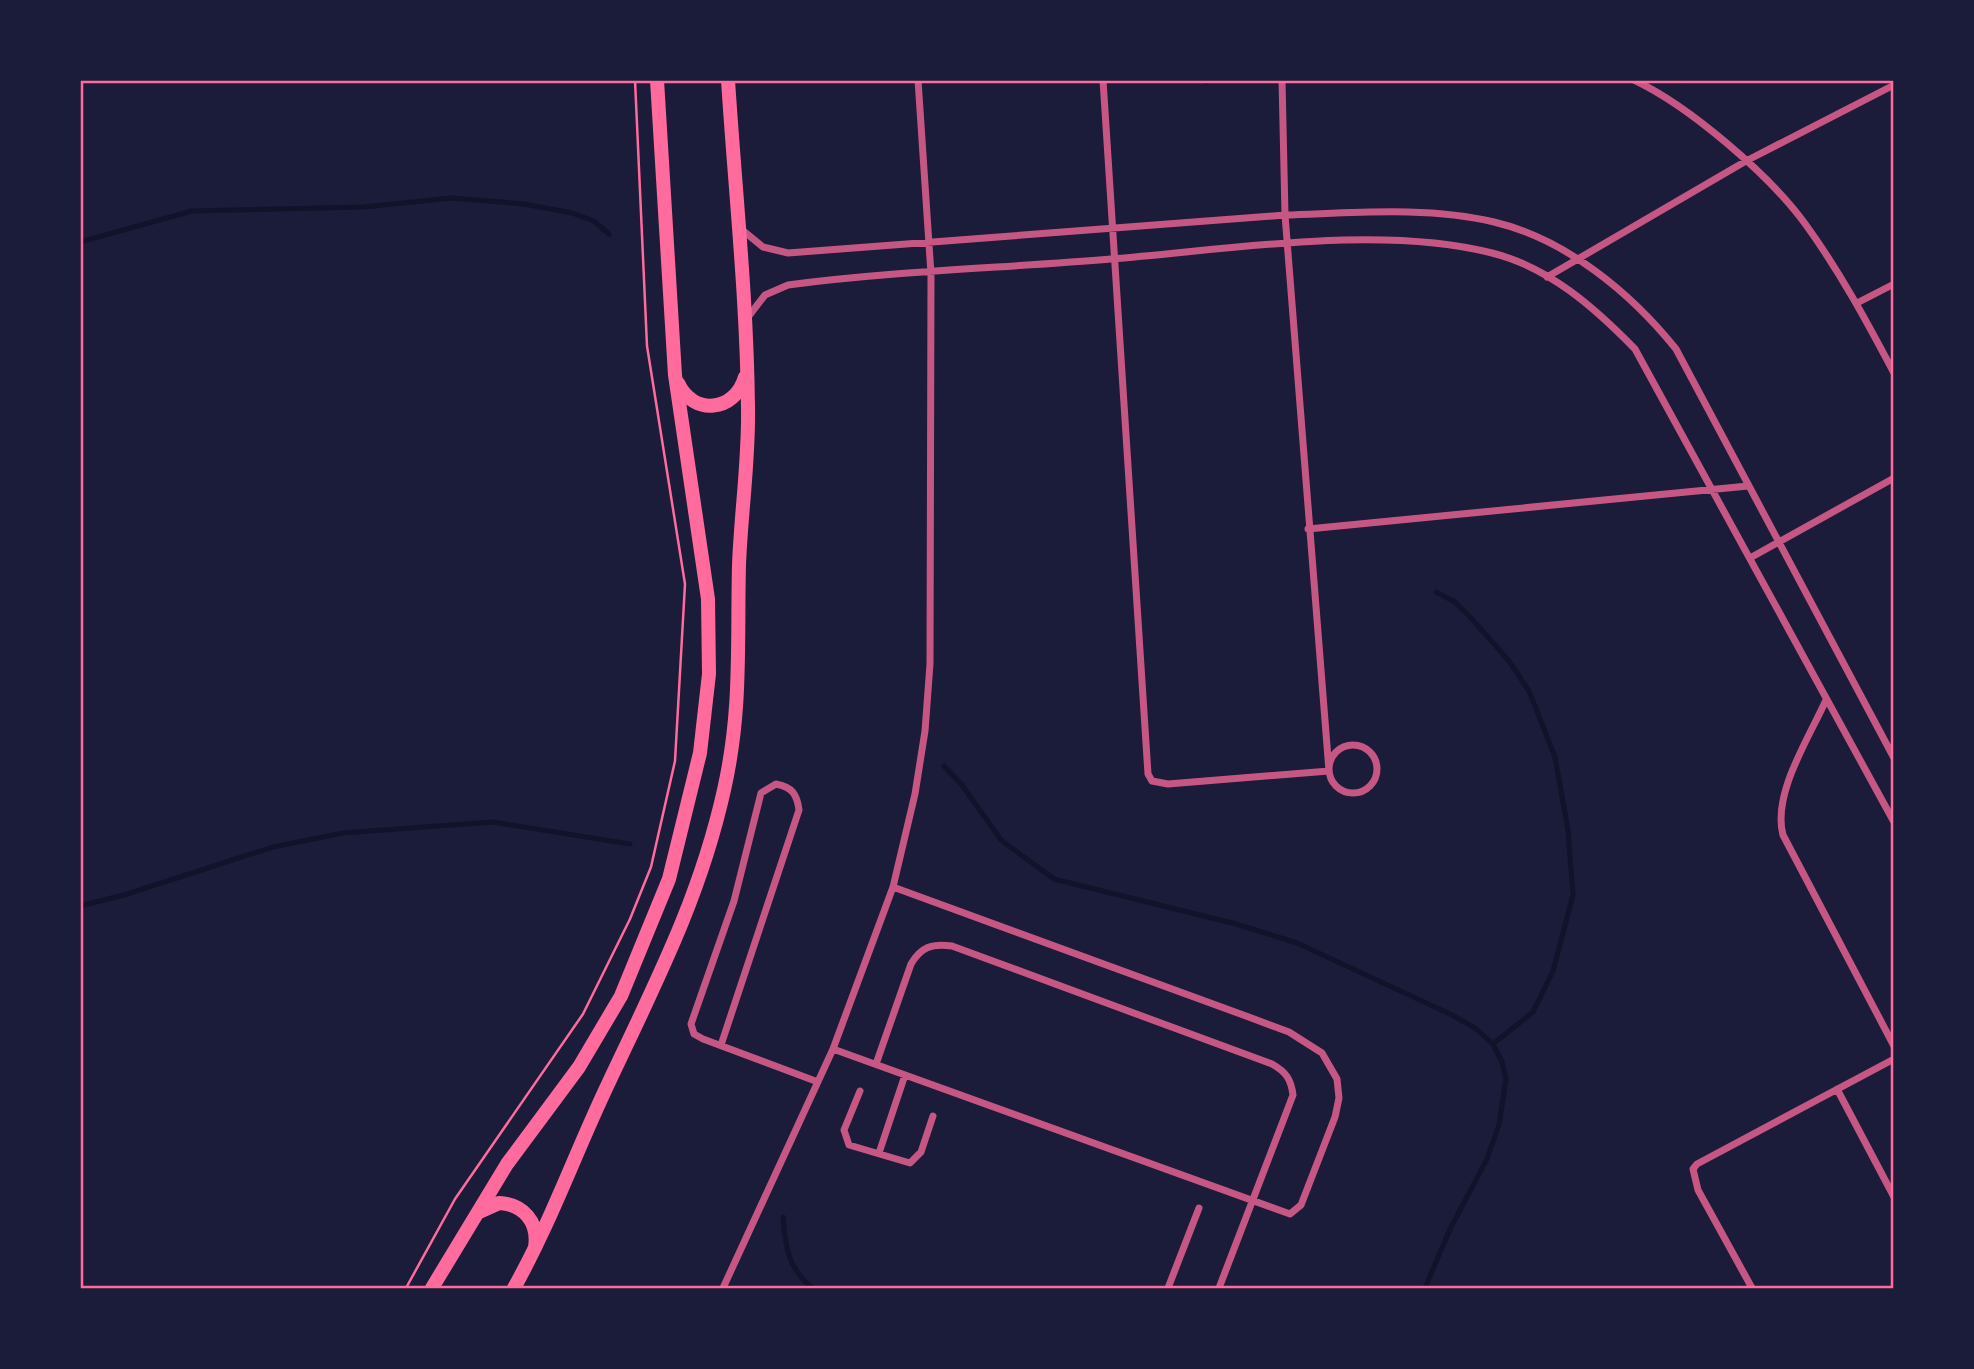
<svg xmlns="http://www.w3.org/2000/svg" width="1974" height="1369" viewBox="0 0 1974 1369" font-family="Spectral,serif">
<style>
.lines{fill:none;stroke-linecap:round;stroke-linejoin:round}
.stream{stroke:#12122b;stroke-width:5}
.path{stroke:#ff6b9d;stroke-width:2.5}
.minor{stroke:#c65784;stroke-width:7}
.secondary{stroke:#ff6b9d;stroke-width:14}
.neatline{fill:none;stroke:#ff6b9d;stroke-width:2.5}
</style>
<rect width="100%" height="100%" fill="#1b1b3a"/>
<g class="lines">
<path class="stream" d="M1683 81V80
M1207 82V80
M80 242 192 211 364 207 451 198 524 204 572 213 594 221 609 234
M1436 592 1455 602 1471 618 1509 661 1529 691 1555 757 1568 830 1573 895 1553 971 1533 1012 1493 1044
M944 766 962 785 1001 840 1054 879 1236 924 1297 943 1450 1014 1475 1028 1493 1044 1502 1062 1506 1079 1499 1125 1486 1161 1450 1229 1425 1288
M80 906 124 895 273 847 343 833 493 822 630 844
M783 1217C785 1245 788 1270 813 1288"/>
<path class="path" d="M406 1288 455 1199 583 1014 630 919 651 867 675 761 685 584 647 346 635 80"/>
<path class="minor" d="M1103 80 1148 774 1152 781 1168 784 1329 771 1285 215 1282 80
M1634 80C1689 106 1770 175 1806 225 1840 272 1867 322 1894 373
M741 229 763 247 788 253 1285 215C1353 213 1427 206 1494 222 1566 239 1631 293 1676 349L1894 758
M1547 277 1746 161 1894 85
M1857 303 1894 284
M748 317 765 295 788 285C895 271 1004 268 1111 259 1226 250 1380 224 1492 253 1549 267 1595 308 1635 349L1894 822
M1308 529 1748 486
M1750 558 1894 478
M1826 700C1809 738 1772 794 1783 835L1894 1046
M1329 769a24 24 0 1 1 48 0a24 24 0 1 1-48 0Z
M721 1045 799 810C797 794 792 787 776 784L761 793 734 901 691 1024 694 1034 703 1039 818 1082
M833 1049 1290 1214 1301 1205 1335 1117 1339 1098 1337 1079 1322 1053 1289 1032 1246 1016 893 887
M876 1064 911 964C921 947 932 943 952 946L1272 1064C1286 1072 1291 1079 1293 1095L1219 1288
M1837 1089 1894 1197
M860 1091 844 1130 849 1145 910 1163 921 1152 933 1116
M879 1153 905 1075
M723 1288 833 1049 893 887 915 794 925 731 930 664 931 274 918 80
M1168 1288 1199 1208
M1752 1288 1698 1190 1693 1169 1697 1164 1894 1059"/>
<path class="secondary" d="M678 383C693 416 735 412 745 377
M479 1212 499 1203C523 1204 539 1222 535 1247
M432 1288 507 1164 579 1067 621 996 669 879 700 753 709 674 708 599 675 375 657 80
M514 1288C551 1222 576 1151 609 1082 655 984 700 898 724 790 742 710 737 646 739 565 741 512 749 460 748 408 747 299 735 189 728 80"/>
</g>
<rect width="1974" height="1369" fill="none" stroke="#1b1b3a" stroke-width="164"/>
<rect x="82" y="82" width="1810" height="1205" class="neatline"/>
</svg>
